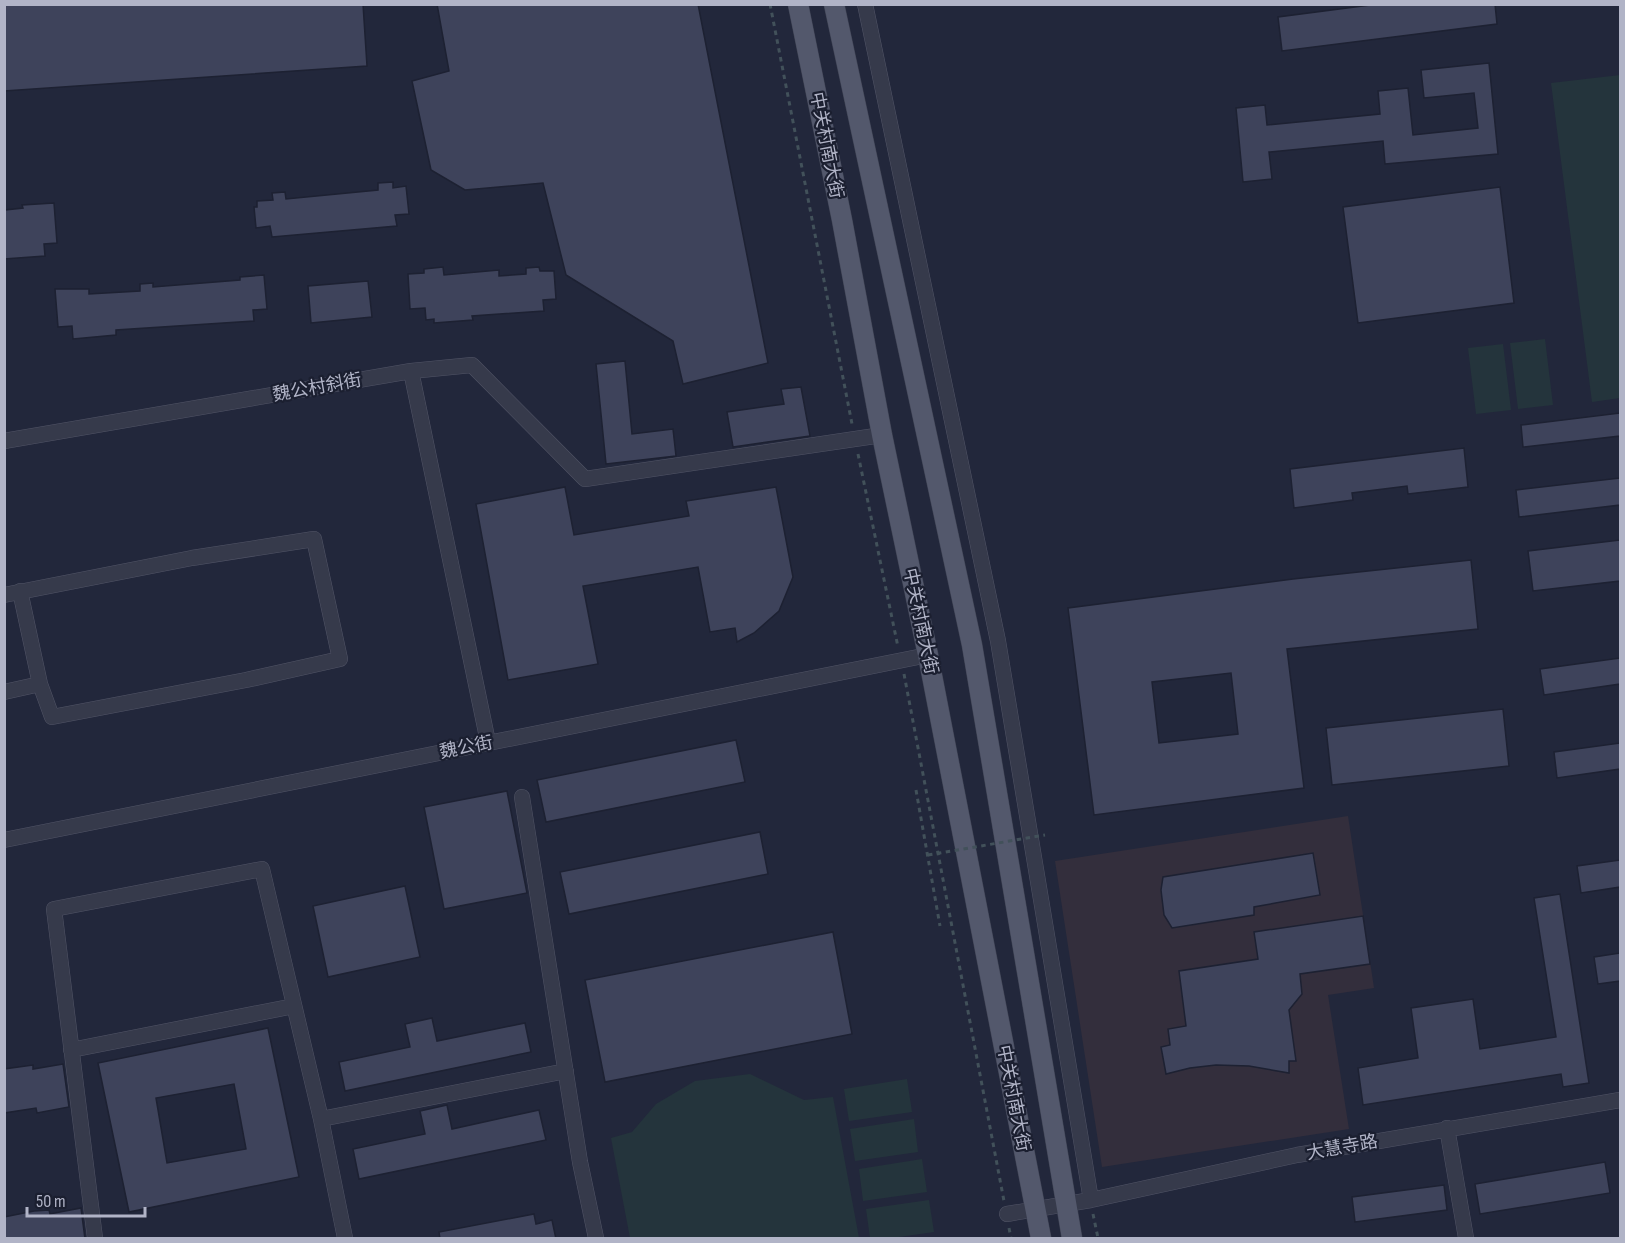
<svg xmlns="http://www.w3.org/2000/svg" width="1625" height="1243" viewBox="0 0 1625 1243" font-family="'Sofia Sans Condensed','Noto Sans SC',sans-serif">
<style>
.medical{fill:#332e3c}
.green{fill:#24343c}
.building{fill:#3e435b;stroke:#1d2132;stroke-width:1.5;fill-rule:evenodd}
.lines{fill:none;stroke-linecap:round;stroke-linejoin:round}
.minor-casing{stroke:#515466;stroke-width:16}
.major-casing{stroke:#3f4354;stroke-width:21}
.path{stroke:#42515a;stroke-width:3;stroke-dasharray:4.5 4.5;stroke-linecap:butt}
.minor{stroke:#363a4b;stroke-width:15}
.major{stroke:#53586c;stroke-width:20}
.path-bridge{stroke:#42515a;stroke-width:3;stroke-dasharray:4.5 4.5;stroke-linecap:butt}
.labels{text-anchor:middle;stroke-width:4.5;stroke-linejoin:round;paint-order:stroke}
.street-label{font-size:18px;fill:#b1b4c7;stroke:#1b1f30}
</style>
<rect width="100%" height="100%" fill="#22273b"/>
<path class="medical" d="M1348 816 1374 988 1328 995 1349 1129 1102 1167 1055 861Z"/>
<path class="green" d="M1620 75V398L1592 402 1551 83Z
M1545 339 1553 405 1518 409 1510 343Z
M1503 344 1511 410 1476 414 1468 348Z
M750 1074 804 1100 833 1097 859 1238H630L611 1138 632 1132 656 1104 695 1081Z
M907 1079 912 1112 849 1121 844 1089Z
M914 1119 918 1152 855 1161 850 1129Z
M922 1159 927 1192 863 1201 859 1169Z
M929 1200 934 1232 892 1238H870L866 1209Z"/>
<path class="building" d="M4 4H363L367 66 4 91Z
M437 4H698L768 363 683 384 673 341 566 275 543 183 465 190 431 170 412 81 449 71Z
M1378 4H1495L1497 24 1282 51 1278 17Z
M1489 63 1498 154 1385 164 1383 141 1269 152 1272 179 1243 182 1236 108 1265 105 1267 125 1380 114 1378 91 1408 88 1413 135 1478 128 1474 93 1424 98 1421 70Z
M393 182V188L406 186 409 214 395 215 397 226 272 237 270 226 256 228 254 207H257V201L273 200 272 193 285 192 286 199 378 190V183Z
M1500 187 1514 303 1358 323 1343 207Z
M54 203 57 243 44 244 45 256 4 259 5 210 23 208 22 205Z
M443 267 444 275 499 270V276L526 274V268L539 267 540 271H554L556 299 543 300 544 311 472 316 473 320 434 323V319L426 320 425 308 410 309 408 274 424 273V269Z
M264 275 267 309 253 310 254 321 116 330V335L73 339 72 326 58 327 55 289H89V294L140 291V284L153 283V287L240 280V277Z
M368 281 372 317 311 323 308 286Z
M625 361 632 434 673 429 676 456 606 464 596 364Z
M801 387 810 436 733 447 727 412 784 404 781 389Z
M1620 413V436L1523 447 1521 425Z
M1464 448 1468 487 1408 494 1407 486 1352 493 1353 500 1294 508 1290 469Z
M1620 478V505L1519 517 1516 490Z
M565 487 574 535 689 516 686 501 776 487 793 577 779 611 754 633 737 642 735 628 710 632 698 567 583 586 598 664 508 680 476 504Z
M1620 540V581L1533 591 1528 551Z
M1471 560 1478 629 1287 649 1304 788 1094 815 1068 608 1293 579ZM1231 673 1238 734 1159 743 1152 682Z
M1620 658V684L1544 695 1540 669Z
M1503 709 1509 766 1332 785 1326 728Z
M736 740 745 782 546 822 537 780Z
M1620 743V769L1557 778 1554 752Z
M507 791 527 893 444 909 424 807Z
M760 832 768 874 569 914 560 872Z
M1313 853 1320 895 1254 907V915L1172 928 1164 915 1161 890 1163 877Z
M1620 860V887L1581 893 1577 866Z
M405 886 420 957 328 977 313 906Z
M1560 894 1589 1083 1563 1087 1561 1074 1363 1105 1358 1068 1418 1058 1411 1008 1473 999 1480 1049 1556 1037 1534 898Z
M1363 916 1370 964 1300 974 1302 994 1289 1010 1296 1061H1289V1073L1249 1066 1216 1065 1190 1068 1166 1074 1161 1047 1170 1045 1168 1029 1186 1026 1179 971 1258 959 1254 932Z
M833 932 852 1034 605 1082 585 980Z
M1620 953V981L1598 984 1594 957Z
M432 1018 437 1041 525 1023 531 1052 345 1091 339 1062 410 1047 405 1024Z
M268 1028 299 1177 129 1212 98 1063ZM234 1084 246 1149 167 1163 156 1098Z
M63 1064 69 1107 37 1113 36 1108 4 1113V1069L33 1065V1069Z
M447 1105 452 1129 539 1110 546 1140 359 1179 353 1149 425 1134 420 1111Z
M1605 1162 1610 1193 1480 1214 1475 1184Z
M1444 1185 1447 1210 1355 1222 1352 1197Z
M81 1208 85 1239H4V1217L34 1211 49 1210 50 1214Z
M534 1214 536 1224 552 1220 556 1239H440L439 1232Z"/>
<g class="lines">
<defs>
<path id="minor" d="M865 4 998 641 1091 1200
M411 371 488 742
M4 441 411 371 472 365 585 479 882 435
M20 591 40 684
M4 595 192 558 314 539 340 659 246 680 52 717 40 684 4 692
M522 797 580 1162 596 1238
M4 840 928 655
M71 1050 294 1006
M321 1119 566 1071
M1447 1128 1466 1238
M1007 1214 1091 1200 1297 1155 1620 1100
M95 1238 54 909 262 869 321 1119 345 1238"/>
<path id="major" d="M798 4 842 220 882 435 928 655 1041 1238
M834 4 972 645 1072 1238"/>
</defs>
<use href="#minor" class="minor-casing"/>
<use href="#major" class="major-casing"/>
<path class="path" d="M770 4 852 424
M858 454 898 647
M904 674 1004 1201
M916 790 940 926
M1093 1214 1098 1238
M1009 1228 1011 1238"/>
<use href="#minor" class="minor"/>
<use href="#major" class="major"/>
<path class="path-bridge" d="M928 855 1045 835"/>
</g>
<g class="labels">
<g class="street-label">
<text transform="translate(827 145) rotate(79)" y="6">中关村南大街</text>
<text transform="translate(317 387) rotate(-10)" y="6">魏公村斜街</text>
<text transform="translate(921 621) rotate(78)" y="6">中关村南大街</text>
<text transform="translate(466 747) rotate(-11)" y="6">魏公街</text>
<text transform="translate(1014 1098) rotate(79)" y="6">中关村南大街</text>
<text transform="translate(1342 1147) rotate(-10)" y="6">大慧寺路</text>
</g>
</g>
<rect width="1625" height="1243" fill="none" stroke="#b1b4c7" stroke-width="12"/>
<path d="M27 1207v9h118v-9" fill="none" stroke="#b1b4c7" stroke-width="3"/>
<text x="36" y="1207" font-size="18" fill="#b1b4c7" stroke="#1b1f30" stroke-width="4.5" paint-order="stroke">50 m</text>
</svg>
